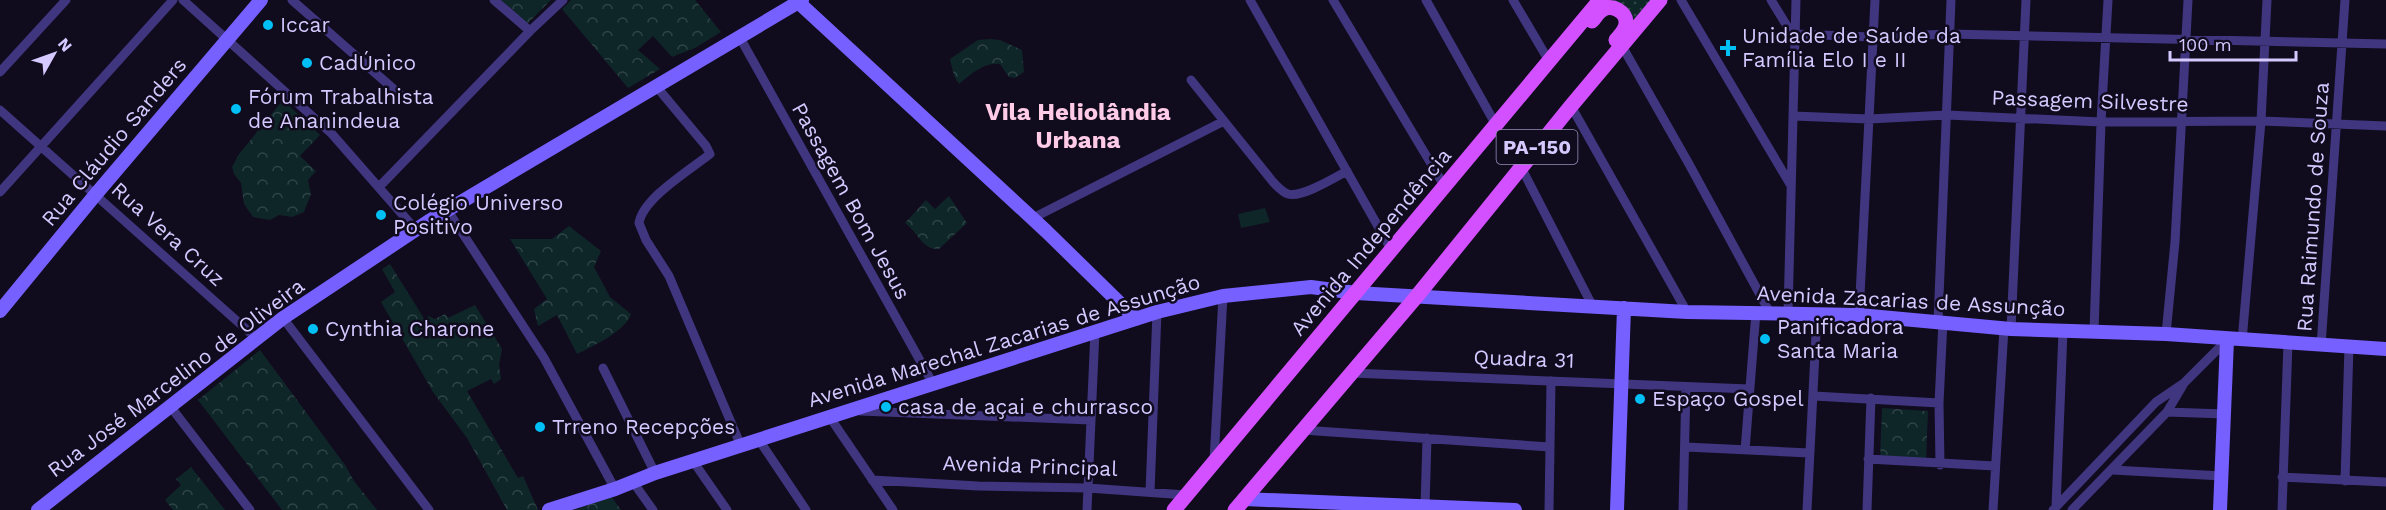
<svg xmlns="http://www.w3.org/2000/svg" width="2386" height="510" viewBox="0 0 2386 510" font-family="'Work Sans',sans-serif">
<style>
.grass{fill:url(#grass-dots)}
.forest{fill:url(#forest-crowns)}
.pitch{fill:#0e2628}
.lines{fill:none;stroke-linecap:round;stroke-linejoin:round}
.street{stroke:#40357f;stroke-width:9}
.secondary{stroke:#7660ff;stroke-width:14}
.primary{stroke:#d250ff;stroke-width:15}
.poi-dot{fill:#00bff4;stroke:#110b1e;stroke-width:2}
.labels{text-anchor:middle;stroke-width:5;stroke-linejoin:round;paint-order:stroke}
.shield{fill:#110b1e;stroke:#9a90bc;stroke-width:1.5}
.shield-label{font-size:20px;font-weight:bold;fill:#d5c9ff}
.poi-label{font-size:21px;fill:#d5c9ff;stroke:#110b1e;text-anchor:start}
.street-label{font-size:21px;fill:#d5c9ff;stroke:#110b1e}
.quarter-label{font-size:24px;font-weight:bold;fill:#ffcbe6;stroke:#110b1e}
</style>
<defs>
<pattern id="grass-dots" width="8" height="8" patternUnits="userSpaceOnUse" patternTransform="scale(1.5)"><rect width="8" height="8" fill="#0e2628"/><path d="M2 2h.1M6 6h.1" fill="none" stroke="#304448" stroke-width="1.8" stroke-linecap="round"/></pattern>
<pattern id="forest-crowns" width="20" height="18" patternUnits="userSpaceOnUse" patternTransform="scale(1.5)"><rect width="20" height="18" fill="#0e2628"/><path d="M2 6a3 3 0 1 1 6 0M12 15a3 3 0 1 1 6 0" fill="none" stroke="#304448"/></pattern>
</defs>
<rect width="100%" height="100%" fill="#110b1e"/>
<path class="grass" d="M1611 0H1651L1633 22 1616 2Z"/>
<path class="forest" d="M501 0H551L527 24Z
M571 0H695L721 32 695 48 672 57 653 36 638 50 660 69 628 88 562 9Z
M990 39 1000 40 1022 50 1024 72 1015 78 1009 77 1000 64C984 62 971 74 959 84L954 76 950 59 978 40Z
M283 100 320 135 300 156 316 171 308 180 311 194 304 212 292 217 279 215 270 220 253 217 244 204 241 183 234 174 232 167 239 154Z
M949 196 967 223 939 249C922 250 918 232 905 223L926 200 935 209Z
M569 226 601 251 594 267 610 297 631 314C627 330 592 347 577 354L557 315 538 326 534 309 547 299 510 239H552Z
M390 264 425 320 428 316 435 319 445 314 448 318 475 305 502 349 499 365 501 379 494 384 491 379 467 391 518 478 523 476 538 510H507L467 438 433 392 381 302 395 292 382 269Z
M260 350 345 465 354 481 377 510H282L198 400Z
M1882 408 1928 411 1926 462 1880 460Z
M191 467 225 510H173L165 500 181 485 176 479Z
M611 496 621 510H572L578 509Z"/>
<path class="pitch" d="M1265 208 1270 222 1241 228 1238 214Z"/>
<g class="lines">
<path class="street" d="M183 0 332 134 416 230
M292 0 405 99
M494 0 530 31
M1250 0 1392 251
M1333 0 1445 187
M1426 0 1496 125
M1513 0 1549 61
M1681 0 1790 184
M1771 0 1795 39
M1795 34 1871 37 1950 34 2386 44
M739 36 932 382
M1622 46 1689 164 1770 313
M0 72 66 0
M1191 80 1273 182C1277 186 1282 192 1288 194 1302 198 1334 178 1347 171
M656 86 706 146 710 154C690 170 643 198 639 223L646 240 669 276 741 446
M1571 106 1687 312
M0 110 256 338
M1793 116 1869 119 1947 115 2101 122 2261 121 2386 126
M1521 167 1592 305
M379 187 530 31 563 0
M0 192 173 0
M448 211 544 358 615 489
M1031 219 1224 121
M1788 313 1796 0
M1859 315 1875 0
M283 318 429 510
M1938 322 1951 0
M2011 329 2026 0
M2094 332 2101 122 2108 0
M2166 334 2175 242 2188 0
M2242 341 2261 121 2267 0
M2321 346 2345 0
M603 368 655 473
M1351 373 1749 389
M1814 396 1939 403
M170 406 250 510
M860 411 1091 420
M2167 412 2225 414
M829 416 893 510
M1302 430 1550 447
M759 440 806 510
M1686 447 1809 453
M1745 450 1756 312
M1868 459 1995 466
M693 461 727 510
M1214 461 1223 296
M1940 465 1939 403 1943 321
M2113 470 2222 476
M2282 477 2386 482
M872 480 978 486 1088 488 1186 495
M2345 481 2349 346
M633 482 653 510
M1150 492 1157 312
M1425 507 1427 438
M2056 507 2063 331
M1087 510 1095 331
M1549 510 1551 381
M1683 510 1686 387
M1807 510 1817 314
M1867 510 1871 398
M1993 510 2004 328
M2053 510 2156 402 2184 383 2226 341
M2072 510 2167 412 2183 385
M2282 510 2288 343"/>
<path class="secondary" d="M796 0 1046 231 1136 319
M0 311 96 194 261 0
M1244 499 1515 510
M38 510 283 318 429 221 802 0
M549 510 615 489 655 473 1157 312 1223 296 1311 287 1356 293 1687 312 1859 315 2011 329 2166 334 2386 349
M1617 510 1624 308
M2220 510 2227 340"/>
<path class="primary" d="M1592 21C1595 18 1598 12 1602 10 1611 3 1627 12 1626 23 1626 30 1620 35 1616 40
M1174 510 1600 0
M1235 510 1417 296 1571 106 1660 0"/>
</g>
<g class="poi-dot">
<circle cx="268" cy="25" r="6"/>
<path d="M1725 39h6v6h6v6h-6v6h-6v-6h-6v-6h6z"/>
<circle cx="307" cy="63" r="6"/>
<circle cx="236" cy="109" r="6"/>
<circle cx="381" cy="215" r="6"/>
<circle cx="313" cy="329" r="6"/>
<circle cx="1765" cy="339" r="6"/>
<circle cx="1640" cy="399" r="6"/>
<circle cx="886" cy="407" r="6"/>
<circle cx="540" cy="427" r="6"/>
</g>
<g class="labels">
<rect class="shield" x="1496.5" y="130" width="81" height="34" rx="4.5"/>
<g class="shield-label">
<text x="1537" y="154">PA-150</text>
</g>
<g class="poi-label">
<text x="280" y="32">Iccar</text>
<text x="1742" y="43">Unidade de Saúde da<tspan x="1742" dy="24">Família Elo I e II</tspan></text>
<text x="319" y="70">CadÚnico</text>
<text x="248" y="104">Fórum Trabalhista<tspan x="248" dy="24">de Ananindeua</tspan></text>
<text x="393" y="210">Colégio Universo<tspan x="393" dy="24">Positivo</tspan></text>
<text x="1777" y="334">Panificadora<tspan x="1777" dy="24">Santa Maria</tspan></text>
<text x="325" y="336">Cynthia Charone</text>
<text x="1652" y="406">Espaço Gospel</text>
<text x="898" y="414">casa de açai e churrasco</text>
<text x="552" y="434">Trreno Recepções</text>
</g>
<g class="street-label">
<text transform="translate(2090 101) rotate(2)" y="7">Passagem Silvestre</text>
<text transform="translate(114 142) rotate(-50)" y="7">Rua Cláudio Sanders</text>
<text transform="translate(851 201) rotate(61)" y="7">Passagem Bom Jesus</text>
<text transform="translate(2313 207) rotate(-86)" y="7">Rua Raimundo de Souza</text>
<text transform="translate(168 234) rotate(42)" y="7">Rua Vera Cruz</text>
<text transform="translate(1371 242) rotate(-50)" y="7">Avenida Independência</text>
<text transform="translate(1911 301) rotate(3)" y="7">Avenida Zacarias de Assunção</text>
<text transform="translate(1004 341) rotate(-17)" y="7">Avenida Marechal Zacarias de Assunção</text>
<text transform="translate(1524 359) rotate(2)" y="7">Quadra 31</text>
<text transform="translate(176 378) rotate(-37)" y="7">Rua José Marcelino de Oliveira</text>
<text transform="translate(1030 466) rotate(2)" y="7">Avenida Principal</text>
</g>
<g class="quarter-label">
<text x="1078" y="120">Vila Heliolândia<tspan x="1078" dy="28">Urbana</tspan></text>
</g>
</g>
<g transform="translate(54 54) rotate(50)" stroke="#110b1e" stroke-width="4.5" paint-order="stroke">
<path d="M0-4.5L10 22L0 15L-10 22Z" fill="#d5c9ff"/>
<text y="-9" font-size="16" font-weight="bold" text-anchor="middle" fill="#d5c9ff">N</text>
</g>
<path d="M2170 51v9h126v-9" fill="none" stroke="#d5c9ff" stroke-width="3"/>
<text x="2179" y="51" font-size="18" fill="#d5c9ff" stroke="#110b1e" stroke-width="4.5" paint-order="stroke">100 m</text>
</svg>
